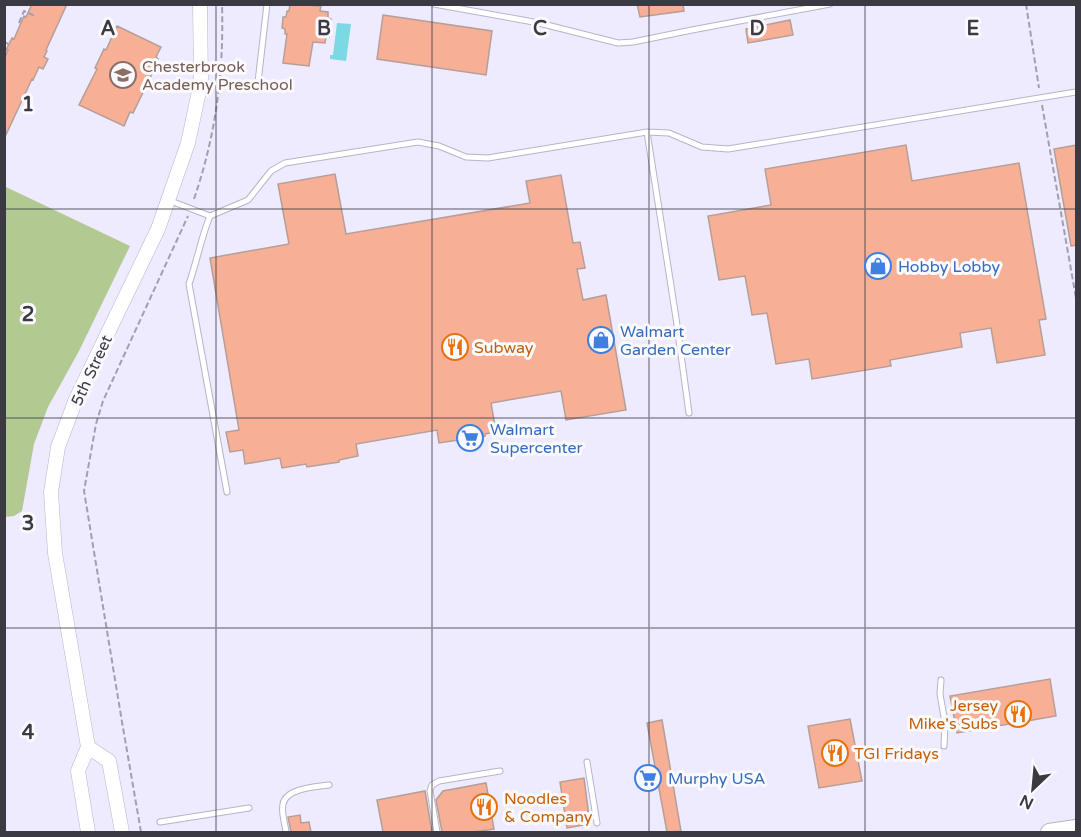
<svg xmlns="http://www.w3.org/2000/svg" width="1081" height="837" viewBox="0 0 1081 837" font-family="'Varela Round',sans-serif">
<style>
.green{fill:#b2ca92}
.water{fill:#7ad9e2}
.building{fill:#f7af96;stroke:#b59f98;stroke-width:1.5}
.lines{fill:none;stroke-linecap:round;stroke-linejoin:round}
.service-casing{stroke:#b8b4c8;stroke-width:7}
.tertiary-casing{stroke:#b8b4c8;stroke-width:15}
.primary-casing{stroke:#b8b4c8;stroke-width:18}
.path{stroke:#a29faf;stroke-width:2;stroke-dasharray:6 3;stroke-linecap:butt}
.service{stroke:#fff;stroke-width:5}
.tertiary{stroke:#fff;stroke-width:14}
.primary{stroke:#fff;stroke-width:16}
.grid{fill:none;stroke:#3b3941;stroke-width:1.5;stroke-opacity:0.55}
.labels{text-anchor:middle;stroke-width:6;stroke-linejoin:round;paint-order:stroke}
.education-label{font-size:16px;fill:#785e54;stroke:#fafafe;text-anchor:start}
.shop-label{font-size:16px;fill:#366cbe;stroke:#fafafe;text-anchor:start}
.food-label{font-size:16px;fill:#c56008;stroke:#fafafe;text-anchor:start}
.street-label{font-size:16px;fill:#3b3941;stroke:#fafafe}
.grid-label{font-size:20px;text-anchor:middle;font-weight:bold;fill:#3b3941;stroke:#fafafe;stroke-width:6;stroke-linejoin:round;paint-order:stroke}
</style>
<rect width="100%" height="100%" fill="#eeeaff"/>
<path class="green" d="M6 187 130 246 79 351 48 407 34 444 22 511 14 516 5 517 4 191Z"/>
<path class="water" d="M337 23 351 24 346 61 330 59V55H333Z"/>
<path class="building" d="M32 4H67L46 50 47 51 44 57 48 59 43 69 39 67 33 80 32 79 4 139V59L8 50H6L12 38 14 39 24 16 26 17Z
M290 4 321 6 320 11 328 12V18L331 19 329 37H326L325 43 313 42 309 66 283 63 287 34H285V29L282 28 283 18V17H286L287 11H289Z
M637 4H683L684 11 640 17Z
M383 15 492 31 486 75 377 59Z
M790 20 793 35 748 43 746 29Z
M117 26 161 47 156 57 158 59 151 76 133 113 130 112 124 126 79 105 97 69 95 68 104 49 106 50Z
M906 145 912 181 1019 163 1046 319 1039 320 1045 355 997 363 991 328 960 333 962 347 890 360 891 366 812 379 809 359 776 364 767 313 752 315 745 276 719 280 708 216 771 205 765 169Z
M1077 145V245L1071 246 1054 149Z
M335 174 346 234 530 203 526 181 561 175 573 243 580 242 585 268 577 269 583 300 606 295 626 410 566 420 561 391 491 403 496 432 485 434V436L439 443 437 430 356 444 358 456 339 460V462L307 467 306 464 282 468 280 458 245 464 243 450 230 452 226 432 239 430 210 258 289 244 278 184Z
M1050 679 1056 716 957 733 950 696Z
M850 719 862 781 819 788 808 726Z
M662 720 681 831 671 832H667L647 723Z
M584 778 590 824 567 828 560 782Z
M486 783 494 829 473 832H442L436 800 443 791Z
M425 791 432 832H383L377 800Z
M300 815 301 823 309 822 311 832H291L288 817Z"/>
<g class="lines">
<defs>
<path id="service" d="M434 4 539 23 618 43 633 42 692 30 830 4
M258 82 267 4
M647 132 676 318 689 413
M168 200 210 216C201 238 197 261 189 284L227 492
M210 216 248 200 271 171 285 163 418 142 439 146 466 157 488 158 647 132 669 133 702 147 728 149 1076 92
M941 680 940 694 945 723 944 746
M587 762 597 823
M160 822 249 808
M286 832C285 823 281 813 283 804 286 788 316 787 329 785
M437 832 430 791 432 785 439 781 500 771"/>
<path id="tertiary" d="M88 747 109 761 122 832
M88 832 78 771 88 747 55 553 51 492 58 447 76 399 158 229 188 143 201 82 200 4"/>
<path id="primary" d="M1049 832 1076 828"/>
</defs>
<use href="#service" class="service-casing"/>
<use href="#tertiary" class="tertiary-casing"/>
<use href="#primary" class="primary-casing"/>
<path class="path" d="M1026 4 1039 88
M19 23 24 11 35 16
M4 46 6 43 9 44
M1042 105 1076 298
M194 199C216 135 224 72 222 4
M141 832 122 722 84 491 96 424 103 401 188 216"/>
<use href="#service" class="service"/>
<use href="#tertiary" class="tertiary"/>
<use href="#primary" class="primary"/>
</g>
<path class="grid" d="M216 4V832M432 4V832M649 4V832M865 4V832M4 209H1076M4 418H1076M4 628H1076"/>
<defs>
<symbol id="school-ring" viewBox="-11 -11 22 22"><circle r="9.5" fill="#fafafe" stroke="#8d6e63" stroke-width="1.5"/><path d="M0-5L7-2L0 1L-7-2ZM-4 1L0 2.5L4 1V4Q0 6-4 4Z" fill="#8d6e63"/></symbol>
<symbol id="shop-ring" viewBox="-11 -11 22 22"><circle r="9.5" fill="#fafafe" stroke="#3f7fe0" stroke-width="1.5"/><path d="M-5-2.5h2.3a2.7 3.5 0 0 1 5.4 0H5L5.5 6h-11ZM-1.5-2.5h3a1.5 2.3 0 0 0-3 0Z" fill="#3f7fe0"/></symbol>
<symbol id="restaurant-ring" viewBox="-11 -11 22 22"><circle r="9.5" fill="#fafafe" stroke="#e8710a" stroke-width="1.5"/><path d="M-5-6h1v4h1v-4h1v4h1v-4h1v5L-1.5 .5V6h-2V.5L-5-1ZM5-6V6H3V1.5H1.5Q1.5-4 5-6Z" fill="#e8710a"/></symbol>
<symbol id="supermarket-ring" viewBox="-11 -11 22 22"><circle r="9.5" fill="#fafafe" stroke="#3f7fe0" stroke-width="1.5"/><path d="M-6-5.5h2.5l.6 2H6L4.5 2H-2.5L-4.4-4H-6ZM-1.5 3.2a1.3 1.3 0 1 0 .1 0ZM3 3.2a1.3 1.3 0 1 0 .1 0Z" fill="#3f7fe0"/></symbol>
</defs>
<g fill-rule="evenodd">
<use href="#school-ring" x="108" y="60" width="30" height="30"/>
<use href="#shop-ring" x="863" y="251" width="30" height="30"/>
<use href="#shop-ring" x="586" y="325" width="30" height="30"/>
<use href="#restaurant-ring" x="440" y="332" width="30" height="30"/>
<use href="#supermarket-ring" x="455" y="423" width="30" height="30"/>
<use href="#restaurant-ring" x="1003" y="699" width="30" height="30"/>
<use href="#restaurant-ring" x="820" y="738" width="30" height="30"/>
<use href="#supermarket-ring" x="633" y="763" width="30" height="30"/>
<use href="#restaurant-ring" x="469" y="792" width="30" height="30"/>
</g>
<g class="labels">
<g class="education-label">
<text x="142" y="72">Chesterbrook<tspan x="142" dy="18">Academy Preschool</tspan></text>
</g>
<g class="shop-label">
<text x="898" y="272">Hobby Lobby</text>
<text x="620" y="337">Walmart<tspan x="620" dy="18">Garden Center</tspan></text>
<text x="490" y="435">Walmart<tspan x="490" dy="18">Supercenter</tspan></text>
<text x="668" y="784">Murphy USA</text>
</g>
<g class="food-label">
<text x="474" y="353">Subway</text>
<text x="998" y="711" text-anchor="end">Jersey<tspan x="998" dy="18">Mike's Subs</tspan></text>
<text x="854" y="759">TGI Fridays</text>
<text x="504" y="804">Noodles<tspan x="504" dy="18">&amp; Company</tspan></text>
</g>
<g class="street-label">
<text transform="translate(91 370) rotate(-65)" y="6">5th Street</text>
</g>
</g>
<g class="grid-label">
<text x="108" y="35">A</text>
<text x="324" y="35">B</text>
<text x="540" y="35">C</text>
<text x="757" y="35">D</text>
<text x="973" y="35">E</text>
<text x="28" y="111">1</text>
<text x="28" y="321">2</text>
<text x="28" y="530">3</text>
<text x="28" y="739">4</text>
</g>
<rect width="1081" height="837" fill="none" stroke="#3b3941" stroke-width="12"/>
<g transform="translate(1033 789) rotate(206)" stroke="#fafafe" stroke-width="4.5" paint-order="stroke">
<path d="M0-4.5L10 22L0 15L-10 22Z" fill="#3b3941"/>
<text y="-9" font-size="16" font-weight="bold" text-anchor="middle" fill="#3b3941">N</text>
</g>
</svg>
